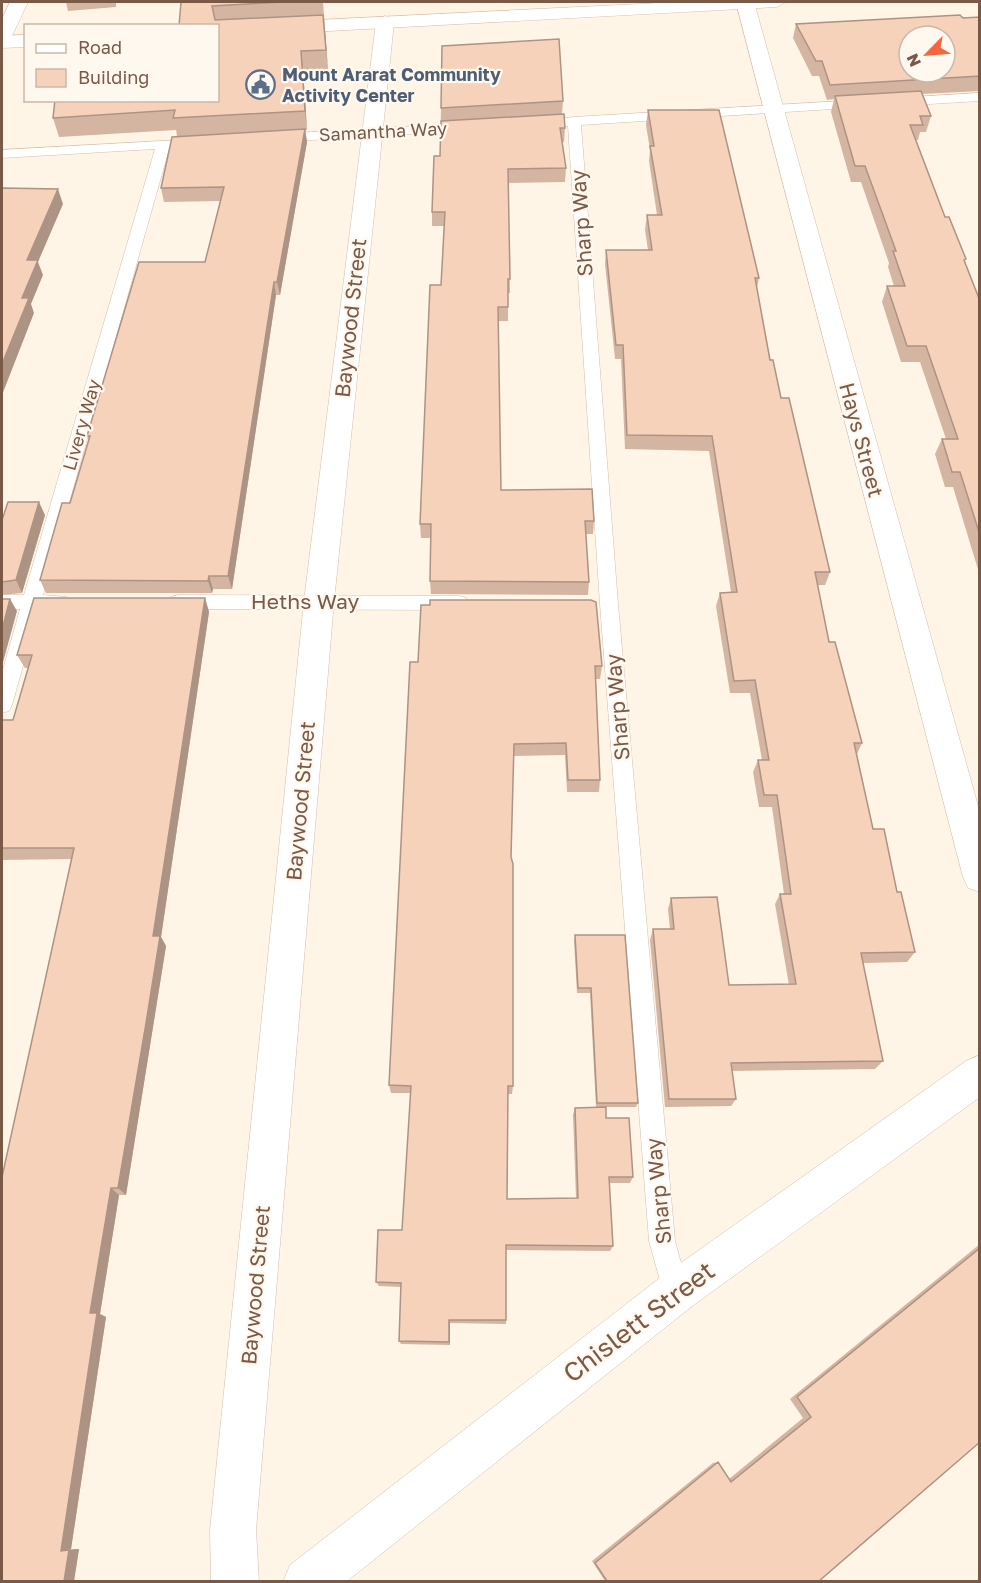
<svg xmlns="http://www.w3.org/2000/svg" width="981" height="1583" viewBox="0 0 981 1583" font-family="'Golos Text',sans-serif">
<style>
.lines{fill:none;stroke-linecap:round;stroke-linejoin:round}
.service-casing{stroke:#d4bead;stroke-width:1}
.minor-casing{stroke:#d4bead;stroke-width:1}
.tertiary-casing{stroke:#d4bead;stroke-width:1}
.secondary-casing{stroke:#d8bea9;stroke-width:1}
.service{fill:#fff;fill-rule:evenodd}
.minor{fill:#fff;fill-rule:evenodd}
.tertiary{fill:#fff;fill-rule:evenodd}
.secondary{fill:#fff;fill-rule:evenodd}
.wall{fill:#d4b5a1}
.shaded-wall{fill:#ad9383}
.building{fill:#f7d2bb;stroke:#ad9383;stroke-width:1.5;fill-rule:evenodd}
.labels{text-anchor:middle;stroke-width:4.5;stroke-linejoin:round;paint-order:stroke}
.far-service-label{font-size:18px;font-weight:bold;fill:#4e5e75;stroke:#fff8ee;text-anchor:start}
.far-street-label{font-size:18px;fill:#7b5947;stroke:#fff8ee}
.street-label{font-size:21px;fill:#7b5947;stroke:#fff8ee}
.near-street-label{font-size:26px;fill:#7b5947;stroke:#fff8ee}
</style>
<rect width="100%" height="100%" fill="#fef5e6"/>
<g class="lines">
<defs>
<path id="service" d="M980 93V101L896 106 890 102 896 98Z
M859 100 865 104 864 107 581 125 618 604 675 1241 689 1292 686 1302 676 1305 666 1302 649 1241 600 604 568 126 556 125 554 122 556 119 574 117Z
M470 123 475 124V130L279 142 272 138 279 134Z
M197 139 202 140V146L169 149 43 595 67 597 69 602 67 607 39 609 12 705 9 711 2 713V673L20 609H2V595H24L155 149 2 158V150Z
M178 595 459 596 466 598 468 603 466 608 459 610 178 609 171 607 169 602 171 597Z"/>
<path id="minor" d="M736 2H754L980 813V892L968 888 963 877Z
M385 16 394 22 334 601 256 1530 259 1582H211L210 1530 304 601 376 22Z
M980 1055V1097L691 1307 346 1582H283L290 1565 661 1277 966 1061Z"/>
<path id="tertiary" d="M10 2H28L11 38 2 44V19Z"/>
<path id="secondary" d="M680 2H786L777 7 218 37V25Z
M26 35V47L2 48V36Z"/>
</defs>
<use href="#service" class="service-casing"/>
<use href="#minor" class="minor-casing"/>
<use href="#tertiary" class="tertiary-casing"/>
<use href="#secondary" class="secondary-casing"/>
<use href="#service" class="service"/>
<use href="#minor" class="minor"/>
<use href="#tertiary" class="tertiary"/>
<use href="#secondary" class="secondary"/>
</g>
<path class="wall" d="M66 2H116V7L68 11Z
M181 2H323L328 69 303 70 307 130H305L307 142 280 295H276L232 589H213L212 593H46L40 580 70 503 89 442 87 436 205 262 220 201 164 202 161 188 177 136 176 130 59 137 53 118 218 100Z
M980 17V91L922 94 931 116 926 132H920L918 140H916L945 217 965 263 980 301V576L953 487H945L935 454 942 439H946L920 362H901L882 302 887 286H894L888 267 889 263 861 182H851L831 112 834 99 827 100 819 76H812L793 38 796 24Z
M563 101 562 114 565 128 564 142H562L566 168 565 182 508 183 510 293H508V321H498L501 490 594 521 593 534H586L589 582 588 595 431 594 430 581 431 538H421L420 524 441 285 444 226H432V212L440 156 441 108Z
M648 110 759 278 757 288 770 360 830 572 825 585H817L829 642 862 743 857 754 873 829 897 892 915 952 907 962 863 963 883 1061 875 1069 732 1071 736 1099 731 1106 665 1107 650 940 653 929H670L668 909 671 898 729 985H789L775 904 780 894H784L772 807H759L753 772 758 760H762L750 693H730L716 606 720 593 731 592 709 451 625 449 621 359H615L605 264 606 250H648L645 230 647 215H657L649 161 650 150 646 125Z
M45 515 22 593 2 595V520Z
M205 598 209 612 161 937 166 946 126 1195H119L100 1314 106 1317 71 1549H79L74 1581H2L72 859 2 860V720H13L28 668H25L17 655Z
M410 662 602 666 600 679H596L600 780 599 792H567L565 755 513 756 511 857 513 1086 512 1094H508L507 1199 576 1198 573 1115 575 1108 596 1107 590 993H577L574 941 575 935 638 1103 636 1107H606V1118L633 1177 630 1183H609L613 1246 610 1251 506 1250V1324L450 1323V1345L401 1344 399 1341 401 1287 379 1286 376 1282 402 1230 411 1093H391L389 1085Z
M980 1244V1442L819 1581H605L592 1561 713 1463 718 1462 729 1479 803 1418 790 1399Z"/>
<path class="shaded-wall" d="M323 15 325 33 328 69 326 50Z
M301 51 303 70 307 130 305 111Z
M305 129 307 142 280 295 277 282Z
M58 189 63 204 38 262 43 275 31 304 34 313 2 395V364L22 298 27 260Z
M274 282 276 295 232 589 228 576Z
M39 502 45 515 22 593 16 580Z
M209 576 213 589 212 593 208 581Z
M205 598 209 612 161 937 166 946 126 1195 118 1188 153 936Z
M10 599 17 611 2 666V630Z
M111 1188 119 1195 100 1314 106 1317 71 1549 61 1551 90 1313Z
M449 1320 450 1323V1345L449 1342Z
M79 1549 74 1581H64L69 1550Z"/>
<path class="building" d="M181 2H282L212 6 215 20 323 15 326 50 301 51 305 111 173 118 175 110 53 118 55 100H218V26H179Z
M960 15 963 18 980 17V76L830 85 822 61H816L796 24ZM909 36H945V72H909Z
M559 39 563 101 441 108 442 46Z
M921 91 931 116H920L923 125H910L945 217H949L966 259 964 260 980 301V535L960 472H952L942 439H958L926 346H907L887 286H905L893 251H896L865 166H855L835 96Z
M648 110H719L759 278H755L770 360H773L781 398H789L830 572H815L829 642H835L862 743H854L873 829H884L897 892H901L915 952 861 953 883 1061 731 1063 736 1099H669L653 929H674L671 898 717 897 729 985 796 984 780 894H791L777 795H764L758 760H769L755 680 734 681 720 593 737 592 712 436 627 435 623 345H616L606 250H652L647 215H662L650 146H654Z
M564 114 565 128H560L566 168 508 169 510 279H508V307H498L501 490 592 489 594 521H585L589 582 430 581 431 524H420L430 285H441L445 212H432L434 156H440L441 121Z
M305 129 277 282H274L228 576H209L208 581 40 580 62 503H70L90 436H87L139 262H205L224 187 161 188 172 137Z
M2 188 58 189 27 260H38L22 298H29L2 364Z
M8 502H39L16 580 2 582V520Z
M34 598H205L153 936H160L146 1023 118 1188H111L90 1313H97L61 1551 69 1550 64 1581H2V1177L74 848H2V720H13L32 655H17Z
M2 599H10L2 630Z
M430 600H591L596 602 602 666H595L600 780H568L566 743 514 744 511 857 513 864V1086H508L507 1199 578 1198 575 1108 606 1107V1118H629L633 1177H609L613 1246 506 1245V1320H449V1342L399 1341 401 1283 376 1282 378 1230H402L411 1086 389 1085 410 662H418L421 605H430Z
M575 935H625L638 1103H597L591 988H578Z
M980 1248V1442L819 1581H607L595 1563 718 1462 731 1482 811 1417 797 1397Z"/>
<defs>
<symbol id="civic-ring" viewBox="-11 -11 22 22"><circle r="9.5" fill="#fff8ee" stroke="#5c6f8a" stroke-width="1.5"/><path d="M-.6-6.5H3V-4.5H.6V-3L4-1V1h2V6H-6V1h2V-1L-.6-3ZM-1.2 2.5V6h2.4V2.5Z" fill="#5c6f8a"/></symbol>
</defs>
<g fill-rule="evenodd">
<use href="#civic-ring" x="244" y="68" width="33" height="33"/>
</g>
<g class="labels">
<g class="far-service-label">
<text x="282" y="81">Mount Ararat Community<tspan x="282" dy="21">Activity Center</tspan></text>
</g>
<g class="far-street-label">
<text transform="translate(383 132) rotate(-3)" y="6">Samantha Way</text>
<text transform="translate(82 425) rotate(-74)" y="6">Livery Way</text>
</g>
<g class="street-label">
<text transform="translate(582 223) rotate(-94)" y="7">Sharp Way</text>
<text transform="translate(351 318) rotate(-84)" y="7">Baywood Street</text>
<text transform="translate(861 440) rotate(75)" y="7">Hays Street</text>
<text x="305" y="609">Heths Way</text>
<text transform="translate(618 707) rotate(-95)" y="7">Sharp Way</text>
<text transform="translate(301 801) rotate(-85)" y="7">Baywood Street</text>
<text transform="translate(659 1191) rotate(-96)" y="7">Sharp Way</text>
<text transform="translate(256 1285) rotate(-85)" y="7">Baywood Street</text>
</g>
<g class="near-street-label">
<text transform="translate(639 1322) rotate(-37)" y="9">Chislett Street</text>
</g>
</g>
<rect width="981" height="1583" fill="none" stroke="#7b5947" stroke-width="6"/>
<rect x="24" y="24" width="195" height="78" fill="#fff8ee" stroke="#cab8ab" stroke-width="1.5"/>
<rect x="36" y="44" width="30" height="9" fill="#ffffff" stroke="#cab8ab" stroke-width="1.5"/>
<text x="78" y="54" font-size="18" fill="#7b5947">Road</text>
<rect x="36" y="69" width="30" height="18" fill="#f7d2bb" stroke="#cab8ab" stroke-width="1.5"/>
<text x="78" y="84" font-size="18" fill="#7b5947">Building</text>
<g transform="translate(927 54) rotate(245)"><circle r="28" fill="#fff8ee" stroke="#cab8ab" stroke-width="1.5"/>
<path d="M0-4.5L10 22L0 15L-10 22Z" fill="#f4663f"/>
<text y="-9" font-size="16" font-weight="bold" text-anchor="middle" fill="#7b5947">N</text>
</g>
</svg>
